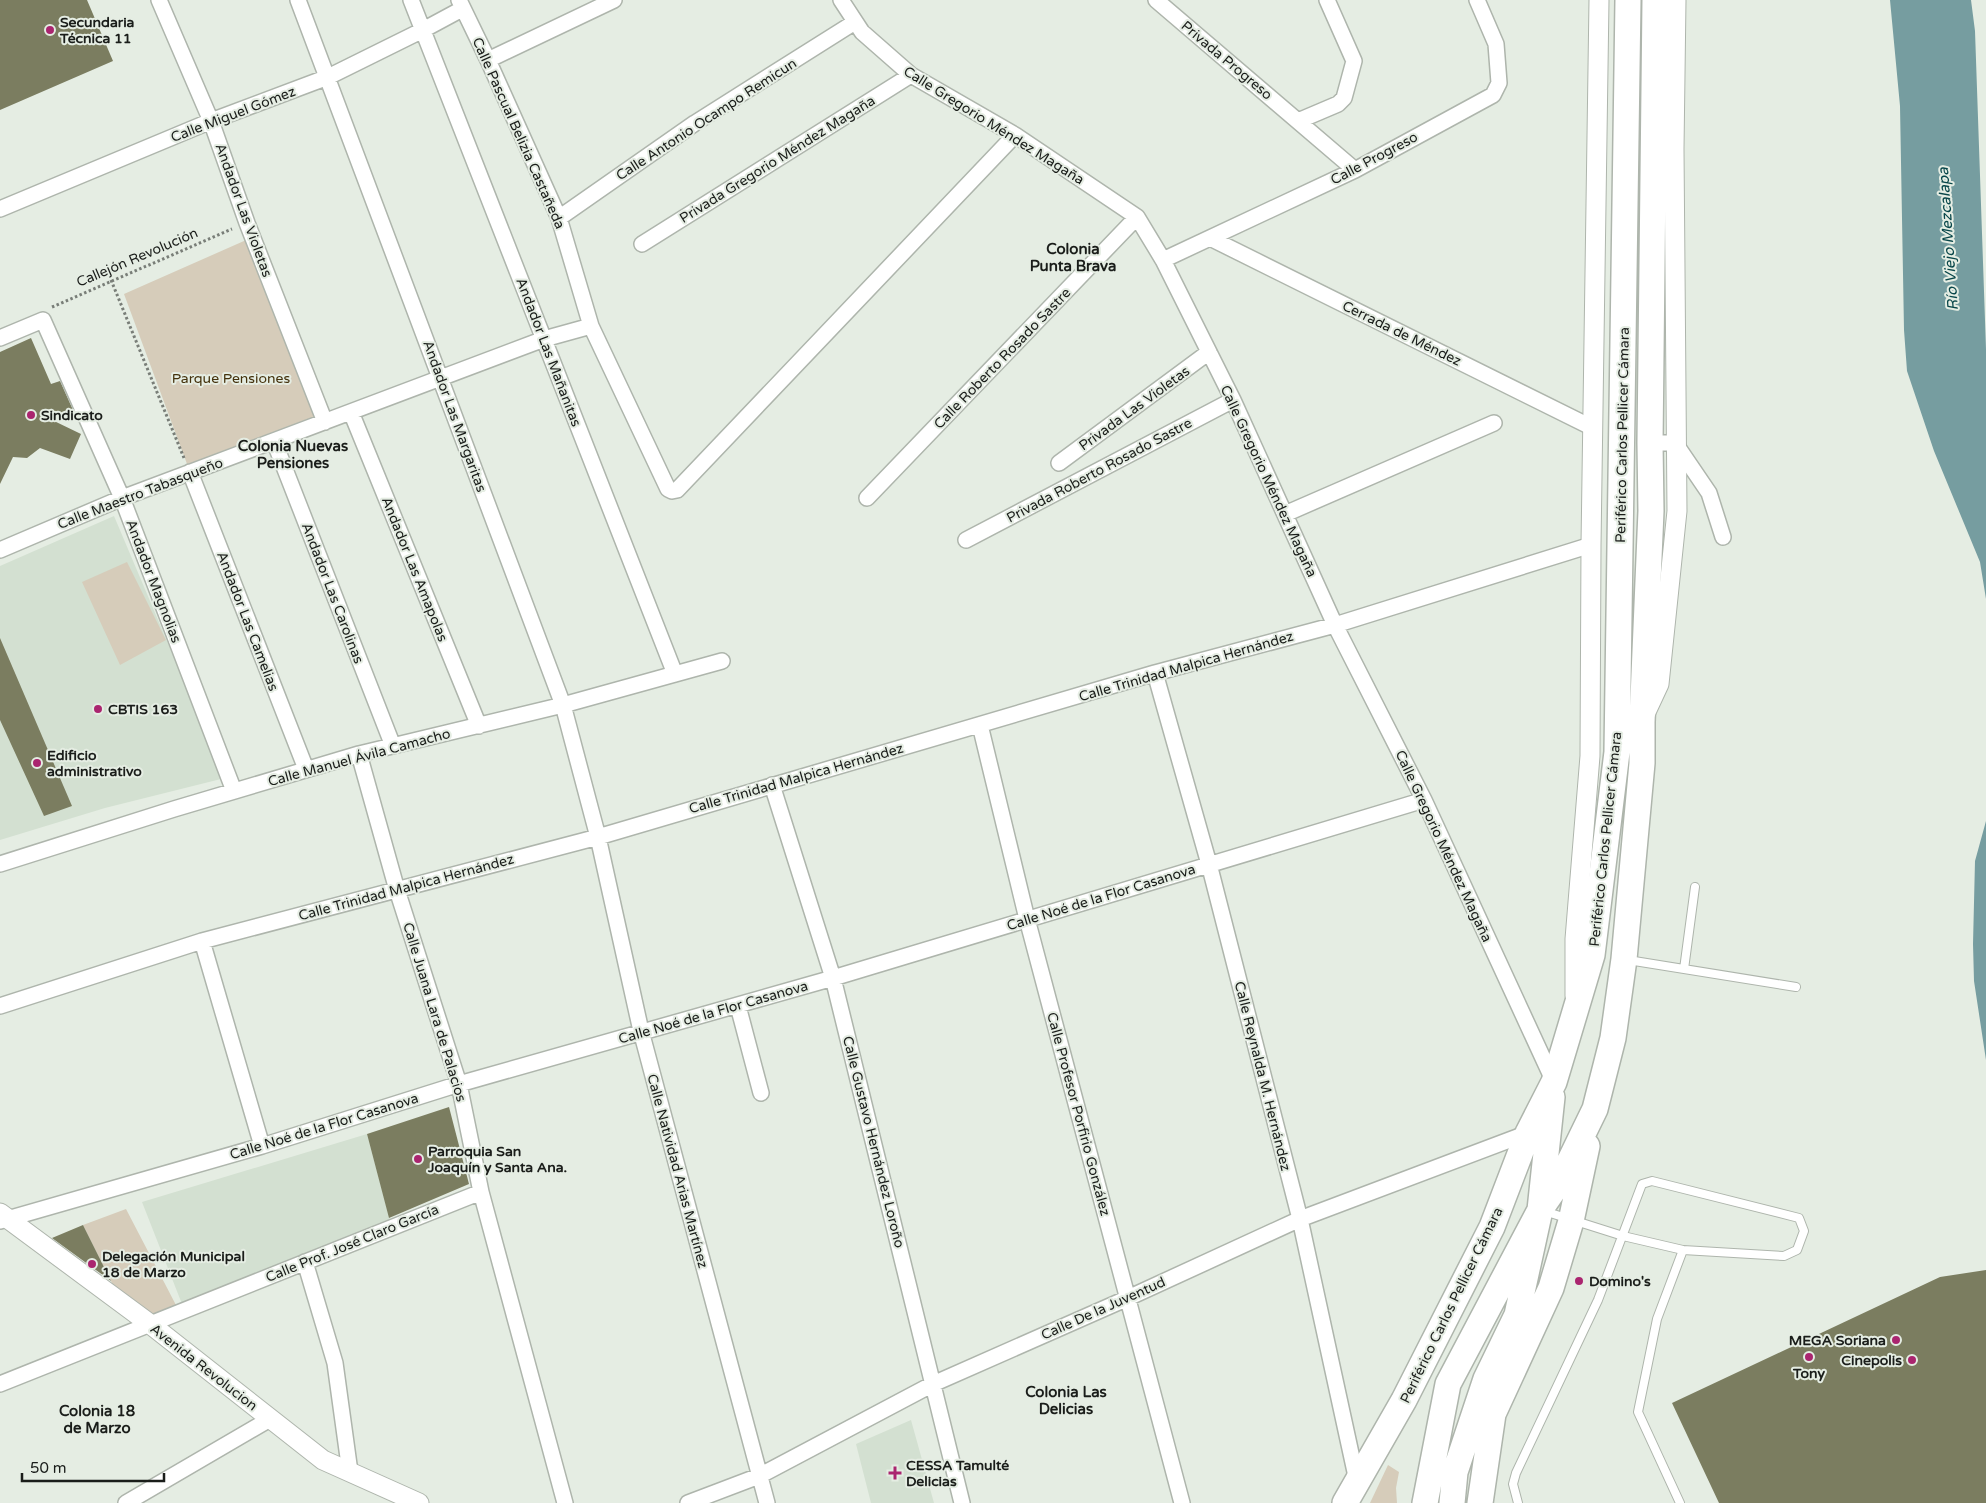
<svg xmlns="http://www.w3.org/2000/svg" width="1986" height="1503" viewBox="0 0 1986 1503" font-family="'Varela Round',sans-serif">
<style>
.built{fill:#d3e0d1}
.green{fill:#d6ccba}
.water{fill:#769da0}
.building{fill:#7b7d60}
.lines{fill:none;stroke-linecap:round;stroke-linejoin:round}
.service-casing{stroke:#aeb5ac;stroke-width:10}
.minor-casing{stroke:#aeb5ac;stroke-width:18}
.tertiary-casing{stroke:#aeb5ac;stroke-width:21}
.primary-casing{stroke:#aeb5ac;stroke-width:28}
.path{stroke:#797e78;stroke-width:3;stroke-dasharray:2.5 2.5;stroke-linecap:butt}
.service{stroke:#fff;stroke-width:8}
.minor{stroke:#fff;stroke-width:15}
.tertiary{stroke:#fff;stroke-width:19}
.primary{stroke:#fff;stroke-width:25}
.poi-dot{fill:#aa256f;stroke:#e5ede3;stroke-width:2}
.labels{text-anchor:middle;stroke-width:4;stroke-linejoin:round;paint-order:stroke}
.poi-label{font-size:14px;font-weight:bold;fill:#1a1d1a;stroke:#e5ede3;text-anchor:start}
.street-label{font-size:14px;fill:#1a1d1a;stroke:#e5ede3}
.park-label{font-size:14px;fill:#44310c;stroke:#e5ede3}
.water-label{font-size:15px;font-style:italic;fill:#09474a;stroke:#e5ede3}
.neighbourhood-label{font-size:15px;font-weight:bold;fill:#1a1d1a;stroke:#e5ede3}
</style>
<rect width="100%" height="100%" fill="#e5ede3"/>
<path class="built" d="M114 516 225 778 105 808 0 840V566Z
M367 1134 390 1220 264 1273 182 1304 142 1202Z
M911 1420 934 1503H871L856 1444Z"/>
<path class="green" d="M253 237 325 422 190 472 124 294Z
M127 562 166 640 120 665 82 582Z
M126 1209 177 1307 155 1317 115 1289 83 1225Z
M1388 1465 1399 1472 1396 1488 1397 1503H1370Z"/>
<path class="water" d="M1890 0H1971L1975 31 1986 349V599L1980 562 1934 451 1907 371 1904 330 1900 106Z
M1986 821V1060L1974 981 1973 944 1975 861Z"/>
<path class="building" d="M0 0H87L113 61 0 110Z
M31 338 51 384 60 381 73 410 52 420 81 434 70 459 40 448 27 458 13 457 0 484V352Z
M0 638 72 806 44 816 0 720Z
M449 1107 469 1184 389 1218 367 1134Z
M83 1225 111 1281 52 1238Z
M1986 1270V1503H1719L1672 1403 1940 1277Z"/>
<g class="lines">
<defs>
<path id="service" d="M1628 960 1796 987
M1684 969 1695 887
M1518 1503 1513 1484 1516 1473 1598 1300 1642 1184 1652 1181 1799 1218 1804 1231 1797 1250 1784 1256 1683 1250 1623 1236 1544 1211
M1680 1503 1638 1412 1657 1319 1683 1250"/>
<path id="minor" d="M159 0 211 121 247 223 325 422
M298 0 563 705 598 837 641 1031 767 1503
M411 0 675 674
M459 0 488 60 559 218 591 326 668 489 672 491 677 490 1015 135
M841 0 862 32 911 75 1015 135 1137 217 1163 260 1233 400 1335 625 1424 800 1554 1082
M1156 0 1355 170
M488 60 614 0
M1298 121 1338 104 1344 98 1354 61 1327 0
M0 209 211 121 328 77 423 30 462 9
M559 218 695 123 855 22
M1210 238 1593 428
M642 244 911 75
M1163 260 1355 170 1493 95 1499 83 1496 44 1477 0
M0 338 43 320 122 498 234 791
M351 412 479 726
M274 441 393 746
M1650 443H1675L1709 493 1723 537
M1059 463 1209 352
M190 472 306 769
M867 498 1137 217
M1285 514 1494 423
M966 540 1233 400
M0 550 122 498 544 339 591 326
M1155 673 1209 864 1300 1219 1357 1481
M980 725 1027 919 1182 1503
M359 754 397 890 459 1084 481 1192 565 1503
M772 785 833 978 962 1503
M0 864 174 809 359 754 563 705 722 661
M202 941 262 1146
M0 1006 202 941 598 837 1155 673 1335 625 1591 545
M738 1006 761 1093
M0 1221 262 1146 459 1084 833 978 1424 800
M305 1262 335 1363 350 1472
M0 1384 481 1192
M126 1503 270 1419
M688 1503 759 1476 933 1384 1128 1298 1300 1219 1528 1133"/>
<path id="tertiary" d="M1645 714 1659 684 1677 511 1674 149 1676 0
M1575 996V939L1590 756 1591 545 1599 0
M0 1213 150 1324 323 1460 419 1503"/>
<path id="primary" d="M1345 1503 1404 1400 1492 1227 1528 1133 1554 1082 1592 955 1617 752 1628 0
M1425 1503 1448 1384 1540 1210 1560 1181 1595 1109 1613 1038 1624 959 1642 763V722L1651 511 1650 443 1655 0
M1452 1503 1455 1472 1486 1379 1517 1315 1540 1210 1552 1097
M1480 1503 1493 1414 1551 1288 1571 1221 1587 1146"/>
</defs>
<use href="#service" class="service-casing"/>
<use href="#minor" class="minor-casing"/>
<use href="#tertiary" class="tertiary-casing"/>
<use href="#primary" class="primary-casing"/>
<path class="path" d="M111 280 184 458
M52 307 232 229"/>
<use href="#service" class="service"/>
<use href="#minor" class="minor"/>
<use href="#tertiary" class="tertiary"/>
<use href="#primary" class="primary"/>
</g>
<g class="poi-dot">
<circle cx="50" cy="30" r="5"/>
<circle cx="31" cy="415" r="5"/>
<circle cx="98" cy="709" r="5"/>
<circle cx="37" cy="763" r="5"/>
<circle cx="418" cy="1159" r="5"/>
<circle cx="92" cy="1264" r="5"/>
<circle cx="1579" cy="1281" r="5"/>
<circle cx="1896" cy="1340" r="5"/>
<circle cx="1809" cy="1357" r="5"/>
<circle cx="1912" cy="1360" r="5"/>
<path d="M892.5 1465.5h5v5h5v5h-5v5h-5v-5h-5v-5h5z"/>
</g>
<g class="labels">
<g class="poi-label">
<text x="60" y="27">Secundaria<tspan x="60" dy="16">Técnica 11</tspan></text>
<text x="41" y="420">Sindicato</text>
<text x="108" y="714">CBTIS 163</text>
<text x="47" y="760">Edificio<tspan x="47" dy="16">administrativo</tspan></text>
<text x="428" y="1156">Parroquia San<tspan x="428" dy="16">Joaquín y Santa Ana.</tspan></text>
<text x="102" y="1261">Delegación Municipal<tspan x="102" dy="16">18 de Marzo</tspan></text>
<text x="1589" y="1286">Domino's</text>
<text x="1886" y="1345" text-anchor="end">MEGA Soriana</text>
<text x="1902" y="1365" text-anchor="end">Cinepolis</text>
<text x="1809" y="1378" text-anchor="middle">Tony</text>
<text x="906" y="1470">CESSA Tamulté<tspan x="906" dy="16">Delicias</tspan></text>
</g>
<g class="street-label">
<text transform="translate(1227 60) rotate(40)" y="5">Privada Progreso</text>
<text transform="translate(233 114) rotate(-21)" y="5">Calle Miguel Gómez</text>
<text transform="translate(706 119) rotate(-33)" y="5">Calle Antonio Ocampo Remicun</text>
<text transform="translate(994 125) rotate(32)" y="5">Calle Gregorio Méndez Magaña</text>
<text transform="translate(519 133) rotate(66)" y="5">Calle Pascual Belizia Castañeda</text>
<text transform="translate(1374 158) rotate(-28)" y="5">Calle Progreso</text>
<text transform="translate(777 159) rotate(-32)" y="5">Privada Gregorio Méndez Magaña</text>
<text transform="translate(244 210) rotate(70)" y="5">Andador Las Violetas</text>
<text transform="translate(137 257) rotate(-23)" y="5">Callejón Revolución</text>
<text transform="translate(1402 333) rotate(26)" y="5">Cerrada de Méndez</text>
<text transform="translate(549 352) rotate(69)" y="5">Andador Las Mañanitas</text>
<text transform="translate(1002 358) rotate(-46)" y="5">Calle Roberto Rosado Sastre</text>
<text transform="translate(1134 408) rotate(-36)" y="5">Privada Las Violetas</text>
<text transform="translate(455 416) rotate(70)" y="5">Andador Las Margaritas</text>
<text transform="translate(1622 435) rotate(-89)" y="5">Periférico Carlos Pellicer Cámara</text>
<text transform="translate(1099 470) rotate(-28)" y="5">Privada Roberto Rosado Sastre</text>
<text transform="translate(1269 481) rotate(65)" y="5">Calle Gregorio Méndez Magaña</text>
<text transform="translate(140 493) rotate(-21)" y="5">Calle Maestro Tabasqueño</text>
<text transform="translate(415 569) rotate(68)" y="5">Andador Las Amapolas</text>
<text transform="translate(154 581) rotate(69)" y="5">Andador Magnolias</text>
<text transform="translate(333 593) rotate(69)" y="5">Andador Las Carolinas</text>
<text transform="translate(248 621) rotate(69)" y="5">Andador Las Camelias</text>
<text transform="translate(1186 666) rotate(-16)" y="5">Calle Trinidad Malpica Hernández</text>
<text transform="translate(359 757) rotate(-15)" y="5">Calle Manuel Ávila Camacho</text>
<text transform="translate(796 778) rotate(-16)" y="5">Calle Trinidad Malpica Hernández</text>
<text transform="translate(1605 839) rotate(-84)" y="5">Periférico Carlos Pellicer Cámara</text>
<text transform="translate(1444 846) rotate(65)" y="5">Calle Gregorio Méndez Magaña</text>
<text transform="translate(406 887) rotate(-15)" y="5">Calle Trinidad Malpica Hernández</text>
<text transform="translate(1101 897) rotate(-17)" y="5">Calle Noé de la Flor Casanova</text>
<text transform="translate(435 1012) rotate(73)" y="5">Calle Juana Lara de Palacios</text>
<text transform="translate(713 1012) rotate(-16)" y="5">Calle Noé de la Flor Casanova</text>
<text transform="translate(1263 1076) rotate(76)" y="5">Calle Reynalda M. Hernández</text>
<text transform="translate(1079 1114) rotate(75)" y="5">Calle Profesor Porfirio González</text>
<text transform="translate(324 1126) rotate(-17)" y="5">Calle Noé de la Flor Casanova</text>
<text transform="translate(874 1142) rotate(76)" y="5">Calle Gustavo Hernández Loroño</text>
<text transform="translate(678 1171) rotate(75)" y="5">Calle Natividad Arias Martínez</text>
<text transform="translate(352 1243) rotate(-22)" y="5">Calle Prof. José Claro García</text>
<text transform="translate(1451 1305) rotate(-64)" y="5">Periférico Carlos Pellicer Cámara</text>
<text transform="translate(1103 1308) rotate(-24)" y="5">Calle De la Juventud</text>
<text transform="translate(204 1367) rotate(38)" y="5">Avenida Revolucion</text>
</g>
<g class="park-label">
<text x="231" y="383">Parque Pensiones</text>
</g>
<g class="water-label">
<text transform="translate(1948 239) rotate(-94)" y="5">Río Viejo Mezcalapa</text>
</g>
<g class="neighbourhood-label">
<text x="1073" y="254">Colonia<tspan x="1073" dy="17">Punta Brava</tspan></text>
<text x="293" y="451">Colonia Nuevas<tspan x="293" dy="17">Pensiones</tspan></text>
<text x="1066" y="1397">Colonia Las<tspan x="1066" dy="17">Delicias</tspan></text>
<text x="97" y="1416">Colonia 18<tspan x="97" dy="17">de Marzo</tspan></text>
</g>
</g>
<path d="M22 1473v8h142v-8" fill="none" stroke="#1a1d1a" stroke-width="2.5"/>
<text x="30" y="1473" font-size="15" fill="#1a1d1a" stroke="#e5ede3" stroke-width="4" paint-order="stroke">50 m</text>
</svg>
